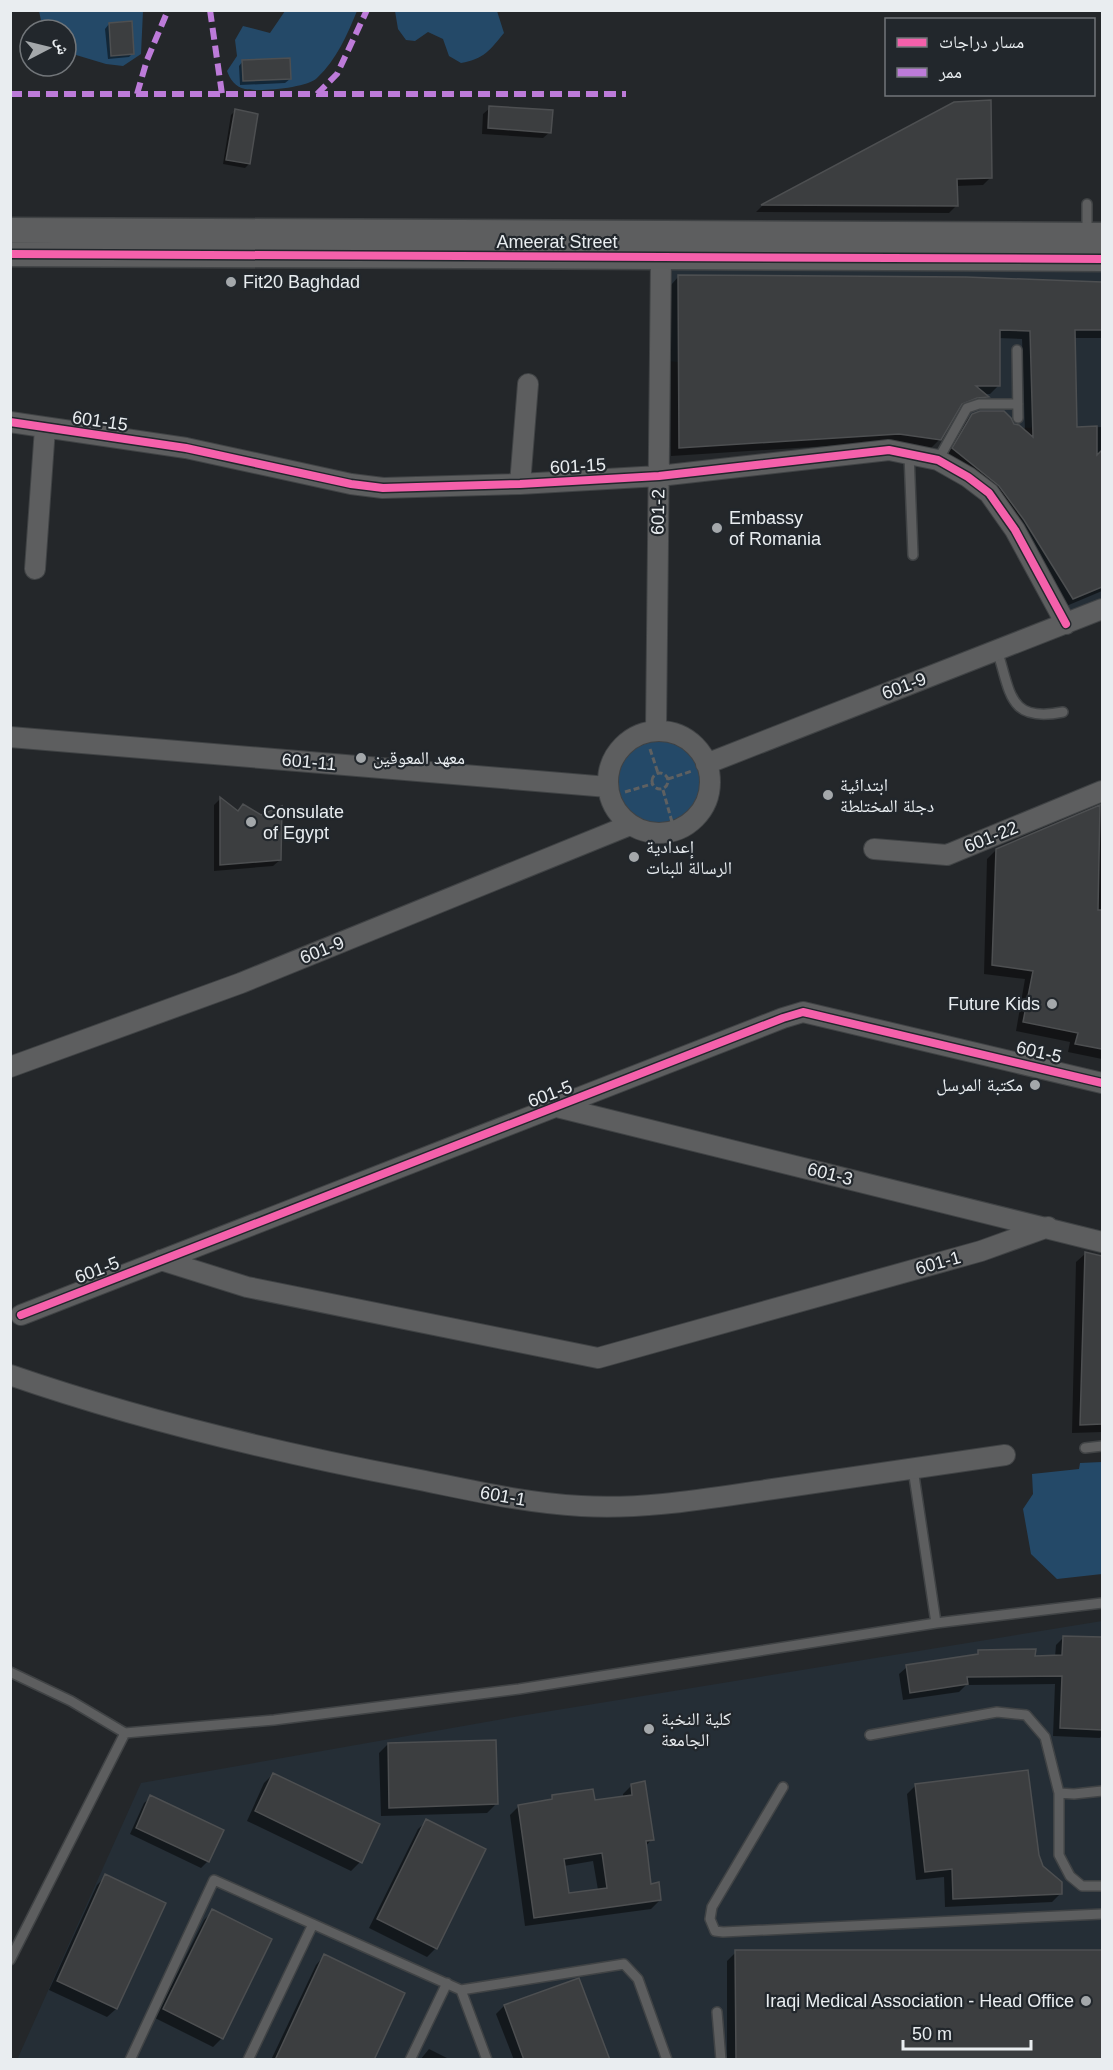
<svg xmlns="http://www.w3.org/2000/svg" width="1113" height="2070" viewBox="0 0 1113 2070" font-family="Helvetica,'Noto Naskh Arabic',sans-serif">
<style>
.built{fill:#252e36}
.green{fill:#244968}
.shadow{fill:#0007;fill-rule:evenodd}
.building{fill:#3c3e40;stroke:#4d4f51;stroke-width:1.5;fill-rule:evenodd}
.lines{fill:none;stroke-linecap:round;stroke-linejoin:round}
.service-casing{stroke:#404345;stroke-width:12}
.minor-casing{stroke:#404345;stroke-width:22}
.tertiary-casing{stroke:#404345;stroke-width:27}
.path{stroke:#5e6061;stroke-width:3;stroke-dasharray:6 3;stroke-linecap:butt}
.service{stroke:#5d5e5f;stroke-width:9}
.minor{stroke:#5d5e5f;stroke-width:20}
.tertiary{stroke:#5d5e5f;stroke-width:24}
.quiet{stroke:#bd7bd9;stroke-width:6;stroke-dasharray:12 6;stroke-linecap:butt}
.cycleway-casing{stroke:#22272c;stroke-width:11}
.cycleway{stroke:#f560ab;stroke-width:8}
.poi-dot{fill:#a4a8ab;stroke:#22272c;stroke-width:2}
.labels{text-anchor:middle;stroke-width:4.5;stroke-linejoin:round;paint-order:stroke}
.street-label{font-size:18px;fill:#e9edf0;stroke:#22272c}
.poi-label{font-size:18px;fill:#e9edf0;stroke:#22272c;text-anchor:start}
</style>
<rect width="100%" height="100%" fill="#24272a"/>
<path class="built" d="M676 267H1102V600L1072 613 1066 610 1018 523 1097 455V426L970 429 966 380 665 361 666 273Z
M1102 1621V2059L17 2060 141 1783 520 1716Z"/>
<path class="green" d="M39 11H143L141 54 123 66 106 64 66 52V30H43Z
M285 11H357C347 35 337 59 317 78 307 88 260 92 245 89 235 87 230 79 227 71L237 56 235 40 243 26 270 33Z
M395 11H497L504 33C490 50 484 59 461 63L449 56 443 39 428 32 415 41 406 40 398 29Z
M617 782a42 42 0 1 1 84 0a42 42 0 1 1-84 0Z
M1102 1462V1574L1057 1579 1031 1554 1023 1509 1033 1494 1032 1474 1079 1469 1080 1463Z"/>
<path class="shadow" d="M109 24 133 53 129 57 108 59 105 29Z
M243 61 290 79 285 83 240 85 239 66Z
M954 104 990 178 983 185 956 186 957 205 949 213 756 212 762 206Z
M490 108 550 132 543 138 482 134 483 114Z
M235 111 249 164 245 168 223 164 231 115Z
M679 276 965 279 1102 283V338H1074L1076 428 1102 427V591L1064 607 1015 529 945 458 963 424 972 415 1013 425 1025 432 1022 339 998 338 999 385 990 394H983L987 397 979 405 967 406 957 410 940 439 931 448 889 442 671 456V285Z
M220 799 237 812 243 806 280 860 273 866 214 871V805Z
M1102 805V1059L1068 1052 1070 1042 1016 1031 1025 979 984 974 987 859 996 850Z
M1085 1254 1102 1258V1432L1072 1433 1076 1262Z
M1064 1637 1102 1638V1735L1100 1738 1053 1736 1055 1684 966 1685 959 1692 903 1700 899 1674 907 1667 974 1656 979 1652 1034 1657H1055L1056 1645Z
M388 1744 496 1804 487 1813 381 1816 379 1753Z
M273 1774 360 1862 351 1871 247 1821 264 1783Z
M632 1785 652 1839 645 1847 650 1885 660 1900 651 1909 525 1926 510 1815 519 1806 547 1802 552 1797 593 1802 623 1798V1794ZM593 1861 598 1890 568 1895 564 1866Z
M916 1785 1038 1856 1041 1867 1061 1893 1052 1902 945 1907 944 1877 916 1880 907 1794Z
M151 1797 208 1861 201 1868 130 1834 144 1803Z
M427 1821 436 1948 427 1957 369 1928 418 1829Z
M106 1876 116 2009 107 2017 49 1990 97 1885Z
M213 1911 222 2038 213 2047 155 2018 204 1920Z
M1102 1951V2060H727V1961L736 1952Z
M324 1956 373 2060H271L316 1965Z
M578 1980 608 2060H514L496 2014 504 2006Z
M429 2049 451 2060H420Z"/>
<path class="building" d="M132 21 134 54 111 56 109 23Z
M290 58 291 79 243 81 242 60Z
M991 100 992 178 957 179 958 206 761 205 954 102Z
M489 106 553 110 551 133 488 128Z
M235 109 258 114 250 164 226 160Z
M678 275 966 277 1102 282V330H1075L1077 427 1097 426V455L1102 450V587L1073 599 1024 520 999 486 952 448 972 414 980 411H1004L1011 418 1014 424 1019 425 1033 437 1030 331 1000 330V386H976L989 397 977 398 962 404 941 440 899 434 679 448Z
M220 797 238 811 243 804 261 815 282 806 281 860 220 865Z
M1100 805 1098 910H1102V1049L1075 1044 1078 1033 1023 1022 1033 971 992 965 996 849Z
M1085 1252 1102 1256V1424L1080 1425Z
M1063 1636 1102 1637V1730L1060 1728 1062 1676 967 1677 968 1684 910 1693 906 1665 978 1654V1650L1036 1649 1035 1656 1062 1655Z
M496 1740 498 1804 389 1808 388 1743Z
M1028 1770 1039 1855 1043 1866 1062 1882V1894L953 1899 952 1869 925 1872 915 1784Z
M273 1773 380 1824 362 1863 255 1811Z
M645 1781 654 1840 646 1841 651 1884 659 1882 661 1900 534 1918 518 1805 552 1799V1795L593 1789 595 1800 632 1795 631 1784ZM602 1853 607 1888 569 1893 564 1859Z
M150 1795 224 1830 209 1862 136 1828Z
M426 1819 486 1849 437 1949 377 1919Z
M105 1874 166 1903 117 2009 57 1981Z
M212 1909 272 1939 223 2039 163 2009Z
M735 1950H1102V2060H736Z
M324 1954 405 1993 374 2060H275Z
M579 1978 610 2060H524L504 2005Z"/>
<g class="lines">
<defs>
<path id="service" d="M1087 204V233
M1017 350 1018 418
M909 454 913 555
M938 460 967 408 979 404H1018
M997 650C1011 693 1008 723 1063 712
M1085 1448 1102 1446
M913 1469 936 1623
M10 1672 71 1701 125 1733 274 1720 519 1689 936 1623 1102 1603
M870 1735 997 1712 1026 1715 1045 1737 1059 1793 1074 1794 1102 1791
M783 1787 712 1907 710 1919 715 1931 723 1932 1102 1914
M1059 1793V1855L1070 1876 1082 1886H1102
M10 1960 125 1733
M461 1990 487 2060
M717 2012 721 2060
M130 2060 214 1880 461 1990 624 1964 638 1979 667 2060
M248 2060 313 1924
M410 2060 447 1983"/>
<path id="minor" d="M10 422 186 448 351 484 383 488 520 484 659 476 889 450 938 460 968 477 989 493 1015 530 1066 624
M520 484 528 384
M35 569 45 428
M656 731 661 257
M608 782a51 51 0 1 1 102 0a51 51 0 1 1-102 0Z
M10 737 608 787
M706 764 1102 609
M874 849 947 855 1102 791
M10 1067 241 983 630 825
M557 1107 1102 1242
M161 1260 247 1287 598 1358 981 1251 1048 1227
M21 1315 783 1018 803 1012 1102 1083
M10 1375C140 1420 275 1452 410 1478 466 1489 523 1503 581 1506 645 1510 710 1498 773 1489 851 1478 928 1466 1005 1455"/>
<path id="tertiary" d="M10 230 1102 235
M10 254 1102 259"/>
</defs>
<use href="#service" class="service-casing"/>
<use href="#minor" class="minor-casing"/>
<use href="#tertiary" class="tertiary-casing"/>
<path class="path" d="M650 749 658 773
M652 781a8 8 0 1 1 16 0a8 8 0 1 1-16 0Z
M668 779 692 771
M663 790 672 822
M625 792 652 784"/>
<use href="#service" class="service"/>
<use href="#minor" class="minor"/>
<use href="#tertiary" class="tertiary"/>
<path class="quiet" d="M210 10 222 94
M10 94H626
M137 94 147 60 168 10
M317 94 337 74 367 10"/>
<defs>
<path id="cycleway" d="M10 254 1102 259
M10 422 186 448 351 484 383 488 520 484 659 476 889 450 938 460 968 477 989 493 1015 530 1066 624
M21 1315 783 1018 803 1012 1102 1083"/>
</defs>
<use href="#cycleway" class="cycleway-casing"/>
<use href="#cycleway" class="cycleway"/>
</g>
<g class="poi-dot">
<circle cx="231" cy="282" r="6"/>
<circle cx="717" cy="528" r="6"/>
<circle cx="361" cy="758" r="6"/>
<circle cx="828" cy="795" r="6"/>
<circle cx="251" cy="822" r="6"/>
<circle cx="634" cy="857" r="6"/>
<circle cx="1052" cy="1004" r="6"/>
<circle cx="1035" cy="1085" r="6"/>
<circle cx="649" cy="1729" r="6"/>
<circle cx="1086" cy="2001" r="6"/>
</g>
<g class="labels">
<g class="street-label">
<text x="557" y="248">Ameerat Street</text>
<text transform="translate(100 421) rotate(8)" y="6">601-15</text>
<text transform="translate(578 466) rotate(-3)" y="6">601-15</text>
<text transform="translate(658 512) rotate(-89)" y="6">601-2</text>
<text transform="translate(904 686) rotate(-21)" y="6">601-9</text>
<text transform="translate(309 762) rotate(5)" y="6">601-11</text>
<text transform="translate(991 837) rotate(-22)" y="6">601-22</text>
<text transform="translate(322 950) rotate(-22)" y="6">601-9</text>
<text transform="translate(1039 1052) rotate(13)" y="6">601-5</text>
<text transform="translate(550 1094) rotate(-21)" y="6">601-5</text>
<text transform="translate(830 1174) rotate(14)" y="6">601-3</text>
<text transform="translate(938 1263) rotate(-16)" y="6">601-1</text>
<text transform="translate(97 1270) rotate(-21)" y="6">601-5</text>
<text transform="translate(503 1496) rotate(10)" y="6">601-1</text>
</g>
<g class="poi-label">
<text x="243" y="288">Fit20 Baghdad</text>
<text x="729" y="524">Embassy<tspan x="729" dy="21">of Romania</tspan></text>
<text x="373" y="764">معهد المعوقين</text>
<text x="840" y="791">ابتدائية<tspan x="840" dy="21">دجلة المختلطة</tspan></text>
<text x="263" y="818">Consulate<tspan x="263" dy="21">of Egypt</tspan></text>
<text x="646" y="853">إعدادية<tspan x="646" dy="21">الرسالة للبنات</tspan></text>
<text x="1040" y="1010" text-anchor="end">Future Kids</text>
<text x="1023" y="1091" text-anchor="end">مكتبة المرسل</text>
<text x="661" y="1725">كلية النخبة<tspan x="661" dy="21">الجامعة</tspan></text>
<text x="1074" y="2007" text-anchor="end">Iraqi Medical Association - Head Office</text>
</g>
</g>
<rect width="1113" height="2070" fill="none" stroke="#e9edf0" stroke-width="24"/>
<rect x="885" y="18" width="210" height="78" fill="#22272c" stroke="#72767a" stroke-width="1.5"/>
<rect x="897" y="38" width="30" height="9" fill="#f560ab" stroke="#72767a" stroke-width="1.5"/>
<text x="939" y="48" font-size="18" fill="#e9edf0">مسار دراجات</text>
<rect x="897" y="68" width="30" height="9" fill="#bd7bd9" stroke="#72767a" stroke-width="1.5"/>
<text x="939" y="78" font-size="18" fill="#e9edf0">ممر</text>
<g transform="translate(48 48) rotate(83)"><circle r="28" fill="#22272c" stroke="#72767a" stroke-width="1.5"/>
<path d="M0-4.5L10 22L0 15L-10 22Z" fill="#a4a8ab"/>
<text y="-9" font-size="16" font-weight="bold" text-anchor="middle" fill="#e9edf0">ش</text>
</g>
<path d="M903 2040v9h128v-9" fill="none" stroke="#e9edf0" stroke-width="3"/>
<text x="912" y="2040" font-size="18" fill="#e9edf0" stroke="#22272c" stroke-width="4.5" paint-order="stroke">50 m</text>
</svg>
